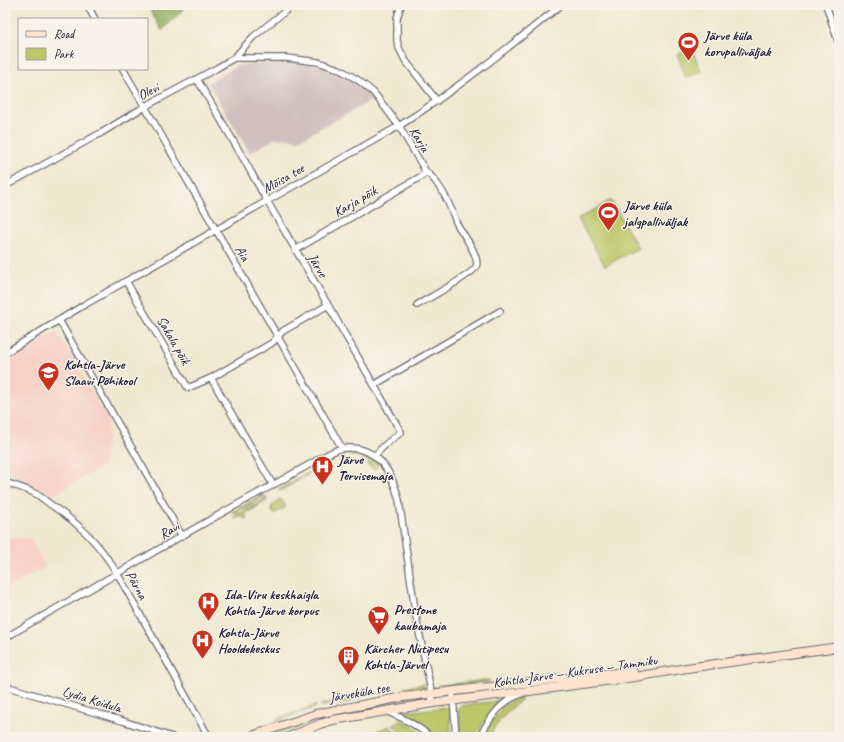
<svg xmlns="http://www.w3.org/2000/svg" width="844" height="742" viewBox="0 0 844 742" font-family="Caveat,sans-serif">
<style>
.built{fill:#f7d1c8}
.industrial{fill:#d2bfc0}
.green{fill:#bbc769;stroke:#6e7452}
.forest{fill:#94ac5d;stroke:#5b674c}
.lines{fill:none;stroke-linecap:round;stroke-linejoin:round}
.street-casing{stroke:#6a6870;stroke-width:8}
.secondary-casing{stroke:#6a6870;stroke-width:10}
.street{stroke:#fff;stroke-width:5.5}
.secondary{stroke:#fde4d1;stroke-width:8}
.labels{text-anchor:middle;stroke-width:3;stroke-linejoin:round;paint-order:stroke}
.poi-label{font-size:14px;font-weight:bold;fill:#22223b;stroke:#f7f3e8;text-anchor:start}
.street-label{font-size:14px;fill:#22223b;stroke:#f7f3e8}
</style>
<rect width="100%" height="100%" fill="#f7f3e8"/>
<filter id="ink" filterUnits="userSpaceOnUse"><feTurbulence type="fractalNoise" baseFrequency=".025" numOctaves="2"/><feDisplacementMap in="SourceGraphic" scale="8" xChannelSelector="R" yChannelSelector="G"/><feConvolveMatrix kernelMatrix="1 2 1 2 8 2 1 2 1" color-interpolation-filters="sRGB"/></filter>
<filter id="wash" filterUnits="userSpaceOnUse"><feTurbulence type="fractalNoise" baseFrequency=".012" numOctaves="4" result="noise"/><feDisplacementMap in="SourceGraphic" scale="16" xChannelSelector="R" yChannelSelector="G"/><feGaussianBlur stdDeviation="0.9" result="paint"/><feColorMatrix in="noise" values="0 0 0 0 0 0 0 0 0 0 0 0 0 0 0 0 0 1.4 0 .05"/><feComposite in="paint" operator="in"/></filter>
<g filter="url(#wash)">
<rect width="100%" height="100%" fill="#f0e9d1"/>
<path class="built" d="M57 331 109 422 104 465 54 495 5 472V362Z
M5 536 30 538 46 567 11 586 5 589Z"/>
<path class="industrial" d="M264 61H294L326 67 356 81 375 99 299 140 276 138 250 153 208 83 236 66Z"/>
<path class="green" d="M692 49 701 72 686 78 677 54Z
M611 200 638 248 605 266 578 219Z
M346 451C356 452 371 456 378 463V466L375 469H373L368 465 369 462 357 453 355 455 352 456Z
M310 472V473L282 490 277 491Z
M262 495 265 496 233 514 232 512Z
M267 498 266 501 245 514 247 518 244 519 242 515 235 519 234 517Z
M281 499 286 507 274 514 271 510 272 506Z
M485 680H489V682L446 687H440L438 686Z
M424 684 423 688 419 690H405L403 689 404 688Z
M355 697 354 700 350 702 324 706H322L320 705Z
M517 698H522V699C509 710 497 722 489 737H482C488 727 499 709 508 703 511 701 514 699 517 698Z
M502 700 491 712 474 737H460L459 707 460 706Z
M316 705 315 708 313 709 278 721 277 719Z
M447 707 449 708 450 709 451 737H434L423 727 405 715V714L406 712Z
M315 718V721L283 735 281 729Z
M400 720 412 726 425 737H406L393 725Z
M390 726 399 737H367V735L369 734Z
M279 729 281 736 279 737H256Z"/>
<path class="forest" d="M147 5H187L162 31Z"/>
</g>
<g filter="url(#ink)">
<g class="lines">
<defs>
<path id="street" d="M87 5 95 19
M401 5 397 18V41L399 48 405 60 437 101
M826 5 839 44
M234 58H286L295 59 318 62 339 69 358 80 373 92 387 110 399 126 426 172C435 178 446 196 450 207 453 212 454 218 457 224 462 233 481 257 476 267 472 275 427 299 417 305
M123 69 342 448
M197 79 242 156 267 201 328 305 401 432 386 444 375 455
M5 186 101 133 144 107 217 68 234 58 253 37 293 5
M295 250 422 176 426 172
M126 281 188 388 211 378 272 343 283 331 328 305
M59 320 182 536
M5 353 84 305 399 126C456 90 509 47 561 5
M211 378 273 485
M374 385 500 311
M5 482C15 486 27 489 36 494 43 498 48 503 54 507 82 526 99 544 117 573L206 732 210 737
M5 638C42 616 80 595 118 573 169 543 221 513 273 485 289 476 305 467 321 458 328 454 337 448 346 448 378 446 392 472 399 500L416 617 429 681 433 703
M5 686 123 721 172 737
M453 697 456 737
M388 712C403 718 418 725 430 737
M479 737C487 724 496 708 509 700 513 697 517 696 521 694"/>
<path id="secondary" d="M249 737 316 714 403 697 601 674 633 672
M289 737 320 724 333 720 433 703 529 691 628 678 687 668 839 647"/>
</defs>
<use href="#street" class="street-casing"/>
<use href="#secondary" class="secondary-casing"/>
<use href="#street" class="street"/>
<use href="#secondary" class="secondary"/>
</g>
</g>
<defs>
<symbol id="stadium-pin" viewBox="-11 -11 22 30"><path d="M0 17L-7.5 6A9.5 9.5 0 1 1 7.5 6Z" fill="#c8321e" stroke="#f7f3e8"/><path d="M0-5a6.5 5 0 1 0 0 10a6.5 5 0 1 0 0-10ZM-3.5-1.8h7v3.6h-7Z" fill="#fff"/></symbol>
<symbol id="school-pin" viewBox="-11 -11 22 30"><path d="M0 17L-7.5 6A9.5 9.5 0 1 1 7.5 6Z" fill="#c8321e" stroke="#f7f3e8"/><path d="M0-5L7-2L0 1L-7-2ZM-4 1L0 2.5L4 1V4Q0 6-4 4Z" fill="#fff"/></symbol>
<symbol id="hospital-pin" viewBox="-11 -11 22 30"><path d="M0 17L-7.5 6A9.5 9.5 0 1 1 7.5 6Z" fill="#c8321e" stroke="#f7f3e8"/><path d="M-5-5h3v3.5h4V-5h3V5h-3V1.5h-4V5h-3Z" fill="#fff"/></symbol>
<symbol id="supermarket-pin" viewBox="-11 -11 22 30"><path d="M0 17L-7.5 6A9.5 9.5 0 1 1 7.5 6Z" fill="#c8321e" stroke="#f7f3e8"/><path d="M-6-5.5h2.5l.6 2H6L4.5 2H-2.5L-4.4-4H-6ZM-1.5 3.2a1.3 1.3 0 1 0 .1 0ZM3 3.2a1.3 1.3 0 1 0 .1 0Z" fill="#fff"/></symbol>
<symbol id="building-pin" viewBox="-11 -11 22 30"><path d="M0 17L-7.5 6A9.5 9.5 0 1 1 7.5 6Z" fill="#c8321e" stroke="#f7f3e8"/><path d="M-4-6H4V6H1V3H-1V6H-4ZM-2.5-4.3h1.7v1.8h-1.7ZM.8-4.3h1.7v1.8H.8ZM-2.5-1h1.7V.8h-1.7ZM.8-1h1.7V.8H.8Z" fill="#fff"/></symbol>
</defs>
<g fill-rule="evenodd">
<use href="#stadium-pin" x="676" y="30" width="25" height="34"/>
<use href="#stadium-pin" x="596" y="200" width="25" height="34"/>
<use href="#school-pin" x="36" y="360" width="25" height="34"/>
<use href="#hospital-pin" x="310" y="454" width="25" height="34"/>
<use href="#hospital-pin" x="196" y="590" width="25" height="34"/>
<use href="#supermarket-pin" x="366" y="604" width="25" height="34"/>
<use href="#hospital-pin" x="190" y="628" width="25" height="34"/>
<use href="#building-pin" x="336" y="644" width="25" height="34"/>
</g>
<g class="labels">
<g class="poi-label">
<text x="704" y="40">Järve küla<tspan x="704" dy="16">korvpalliväljak</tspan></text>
<text x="624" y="210">Järve küla<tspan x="624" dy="16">jalgpalliväljak</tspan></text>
<text x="64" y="369">Kohtla-Järve<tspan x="64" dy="16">Slaavi Põhikool</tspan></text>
<text x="338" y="464">Järve<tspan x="338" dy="16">Tervisemaja</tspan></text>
<text x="224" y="599">Ida-Viru keskhaigla<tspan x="224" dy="16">Kohtla-Järve korpus</tspan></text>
<text x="394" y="614">Prestone<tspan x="394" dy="16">kaubamaja</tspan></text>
<text x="218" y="637">Kohtla-Järve<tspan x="218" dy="16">Hooldekeskus</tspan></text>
<text x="364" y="653">Kärcher Nutipesu<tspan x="364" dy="16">Kohtla-Järvel</tspan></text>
</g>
<g class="street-label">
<text transform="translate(148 91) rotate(-28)" y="5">Olevi</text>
<text transform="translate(420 139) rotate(59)" y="5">Karja</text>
<text transform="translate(283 178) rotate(-30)" y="5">Mõisa tee</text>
<text transform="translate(355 201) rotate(-30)" y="5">Karja põik</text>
<text transform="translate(243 253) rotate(60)" y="5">Aia</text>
<text transform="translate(318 265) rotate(59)" y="5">Järve</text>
<text transform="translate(174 340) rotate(60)" y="5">Sakala põik</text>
<text transform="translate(169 530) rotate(-30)" y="5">Ravi</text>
<text transform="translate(137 585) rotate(61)" y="5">Pärna</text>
<text transform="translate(575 671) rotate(-8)" y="5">Kohtla-Järve — Kukruse — Tammiku</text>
<text transform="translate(359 692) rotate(-10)" y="5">Järveküla tee</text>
<text transform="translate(92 699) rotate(17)" y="5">Lydia Koidula</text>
</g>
</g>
<rect width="844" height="742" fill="none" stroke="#f7f3e8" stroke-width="20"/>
<rect x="18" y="18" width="130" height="52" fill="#f7f3e8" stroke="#a29fa3"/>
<rect x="26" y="31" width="20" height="6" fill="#fde4d1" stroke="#a29fa3"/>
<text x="54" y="38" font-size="12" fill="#22223b">Road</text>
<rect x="26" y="48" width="20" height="12" fill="#bbc769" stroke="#a29fa3"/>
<text x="54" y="58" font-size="12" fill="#22223b">Park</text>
</svg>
